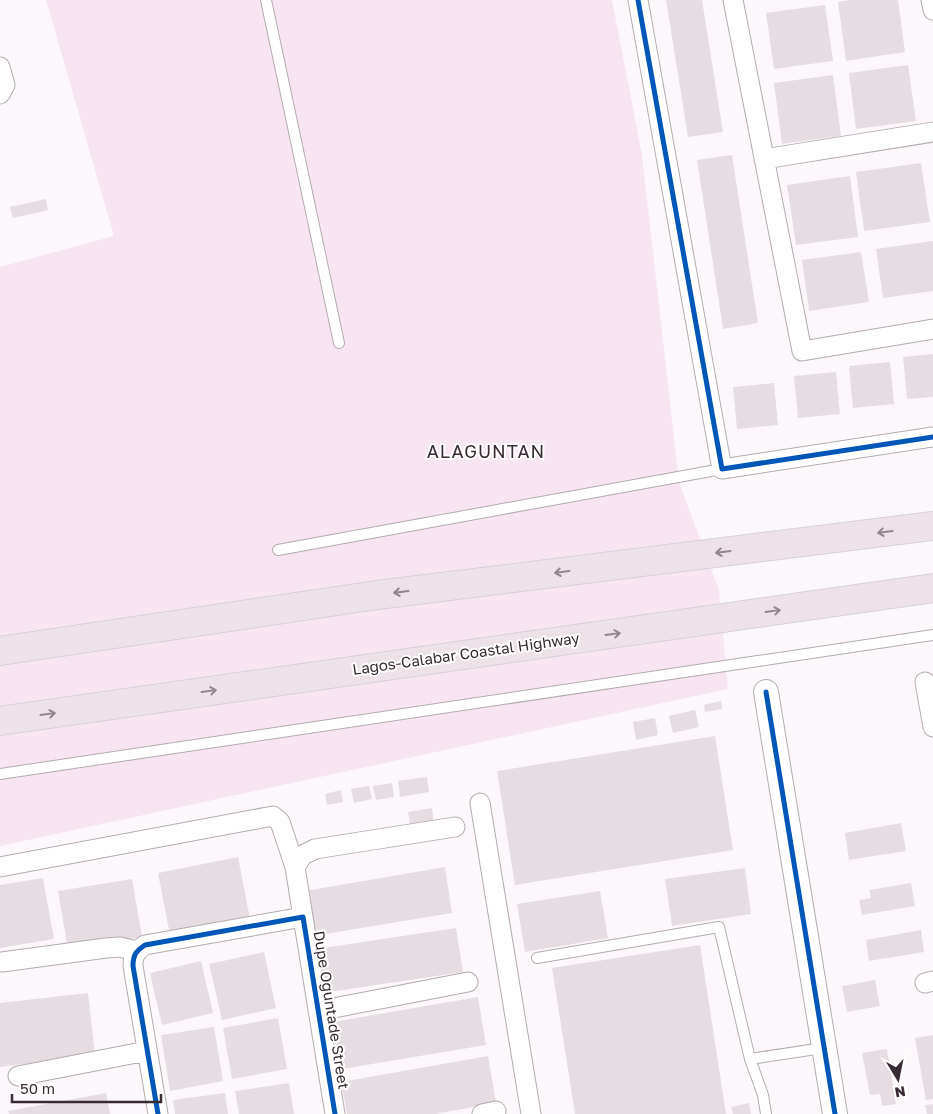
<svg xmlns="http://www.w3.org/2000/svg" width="933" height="1114" viewBox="0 0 933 1114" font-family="'Golos Text',sans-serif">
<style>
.green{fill:#f7e6f1}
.building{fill:#e6dde2}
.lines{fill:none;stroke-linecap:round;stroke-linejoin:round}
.service-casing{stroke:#b3acb0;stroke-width:12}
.minor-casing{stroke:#b3acb0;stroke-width:21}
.tertiary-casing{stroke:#b3acb0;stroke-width:26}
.trunk-casing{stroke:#d6d1d5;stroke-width:30}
.service{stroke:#fffefe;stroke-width:10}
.minor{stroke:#fffefe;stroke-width:19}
.tertiary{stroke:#fffefe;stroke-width:24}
.trunk{stroke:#ece2e8;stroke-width:28}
.cycleway-casing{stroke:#fff;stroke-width:8}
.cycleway{stroke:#0057b8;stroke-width:5}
.oneway{stroke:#92868e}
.labels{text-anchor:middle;stroke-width:4;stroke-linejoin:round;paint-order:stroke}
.street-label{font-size:15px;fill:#382b33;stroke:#fff}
.quarter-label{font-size:18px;letter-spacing:1px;fill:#382b33;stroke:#fff}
</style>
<rect width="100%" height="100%" fill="#fcf7fa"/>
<path class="green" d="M46 0H612L642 155 679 482 719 590 728 689 0 846V267L114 236Z"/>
<path class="building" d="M666 0H702L723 132 688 137Z
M850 0H898L905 52 846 61 838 2Z
M825 5 833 61 774 69 766 13Z
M908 65 916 121 856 129 849 73Z
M833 75 841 136 782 144 774 83Z
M732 155 758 323 723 329 697 160Z
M921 163 930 222 864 231 856 172Z
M850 176 858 237 796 245 787 185Z
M46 199 48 210 13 218 10 207Z
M933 241V291L883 298 876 249Z
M861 252 869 302 809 311 802 260Z
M933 354V397L907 399 903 357Z
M890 362 894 404 853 408 849 366Z
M836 372 840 414 798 418 794 376Z
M774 383 778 425 737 429 733 387Z
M721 701 722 709 705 712 704 705Z
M695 710 699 727 673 733 669 716Z
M655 718 658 735 636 740 633 722Z
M715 736 733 850 515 885 497 771Z
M427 777 429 792 400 797 398 781Z
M392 783 394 797 376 800 373 786Z
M369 786 372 799 354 803 351 789Z
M341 790 343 802 327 805 325 794Z
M432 808 434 825 411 829 408 812Z
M901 823 906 851 849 860 845 833Z
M238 857 250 919 170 935 158 873Z
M445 867 452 913 313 936 305 891Z
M745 868 751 914 672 926 665 879Z
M43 878 54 939 0 948V885Z
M132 879 142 937 68 950 58 891Z
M911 883 915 906 862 915 859 900 871 898 869 890Z
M600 891 608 938 525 952 517 904Z
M456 928 463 972 323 993 316 949Z
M921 930 924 952 869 961 866 940Z
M700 945 726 1114H575L552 968Z
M264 952 276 1008 222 1020 209 964Z
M201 961 213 1013 162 1025 150 973Z
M875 980 880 1006 847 1012 842 986Z
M88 993 95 1056 0 1067V1003Z
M478 997 486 1045 336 1070 327 1023Z
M278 1018 287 1069 232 1079 223 1028Z
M214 1027 223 1081 170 1091 161 1035Z
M933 1035V1099L926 1100 915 1038Z
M887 1049 896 1104 882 1106 880 1094 870 1095 862 1053Z
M488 1056 496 1103 435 1114H347L341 1082Z
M289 1083 294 1114H239L235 1091Z
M106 1093 110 1114H9L8 1111Z
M225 1093 228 1114H175L173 1100Z
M749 1103 751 1114H733L731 1107Z
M933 1104V1114H927L925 1105Z"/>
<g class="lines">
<defs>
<path id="service" d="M266 0 339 343
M278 550 722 469
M0 774 933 635
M537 958 719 927 750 1059
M766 1114 763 1095 750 1059 823 1048"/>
<path id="minor" d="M638 0 722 469 933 437
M733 0 802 351 933 329
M931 0 933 10
M0 67 5 85 0 94
M764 159 933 132
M925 682 933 727
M480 803 531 1114
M0 867 273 816 280 822 295 867
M303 917 295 867 303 855 315 849 455 827
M2 962 106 948 120 947 136 951
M925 983 933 981
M318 1011 468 982
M18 1076 147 1051
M158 1114 133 966C133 955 136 951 145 945L303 917 335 1114
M482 1114 496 1111"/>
<path id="tertiary" d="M766 692 835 1114"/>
<path id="trunk" d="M0 651 377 595 933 526
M0 721 933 588"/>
</defs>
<use href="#service" class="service-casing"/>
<use href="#minor" class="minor-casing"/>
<use href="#tertiary" class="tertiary-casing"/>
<use href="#trunk" class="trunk-casing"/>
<use href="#service" class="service"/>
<use href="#minor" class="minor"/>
<use href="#tertiary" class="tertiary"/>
<use href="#trunk" class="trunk"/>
<defs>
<path id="cycleway" d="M638 0 722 469 933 437
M766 692 835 1114
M158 1114 133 966C133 955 136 951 145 945L303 917 335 1114"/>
</defs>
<use href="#cycleway" class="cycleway-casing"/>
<use href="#cycleway" class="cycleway"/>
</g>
<defs><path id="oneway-shaft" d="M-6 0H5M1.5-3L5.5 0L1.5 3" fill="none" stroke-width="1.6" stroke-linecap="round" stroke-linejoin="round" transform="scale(1.25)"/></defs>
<g class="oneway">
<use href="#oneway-shaft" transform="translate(885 532) rotate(173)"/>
<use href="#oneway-shaft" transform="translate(723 552) rotate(173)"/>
<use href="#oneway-shaft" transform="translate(562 572) rotate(173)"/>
<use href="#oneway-shaft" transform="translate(401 592) rotate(173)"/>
<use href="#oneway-shaft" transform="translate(773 611) rotate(-8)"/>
<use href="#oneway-shaft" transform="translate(613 634) rotate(-8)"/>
<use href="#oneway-shaft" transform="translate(209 691) rotate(-8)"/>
<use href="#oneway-shaft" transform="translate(48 714) rotate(-8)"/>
</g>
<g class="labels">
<g class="street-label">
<text transform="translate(466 654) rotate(-8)" y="5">Lagos-Calabar Coastal Highway</text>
<text transform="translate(331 1010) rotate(81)" y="5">Dupe Oguntade Street</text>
</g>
<g class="quarter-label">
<text x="486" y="458">ALAGUNTAN</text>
</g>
</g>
<g transform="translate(898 1079) rotate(170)" stroke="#ffffff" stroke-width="4" paint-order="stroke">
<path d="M0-4L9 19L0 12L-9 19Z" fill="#382b33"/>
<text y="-8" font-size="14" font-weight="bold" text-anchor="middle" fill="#382b33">N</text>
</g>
<path d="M12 1094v8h149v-8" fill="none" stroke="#382b33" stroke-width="2.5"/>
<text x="20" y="1094" font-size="15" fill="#382b33" stroke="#ffffff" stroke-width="4" paint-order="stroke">50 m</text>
</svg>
